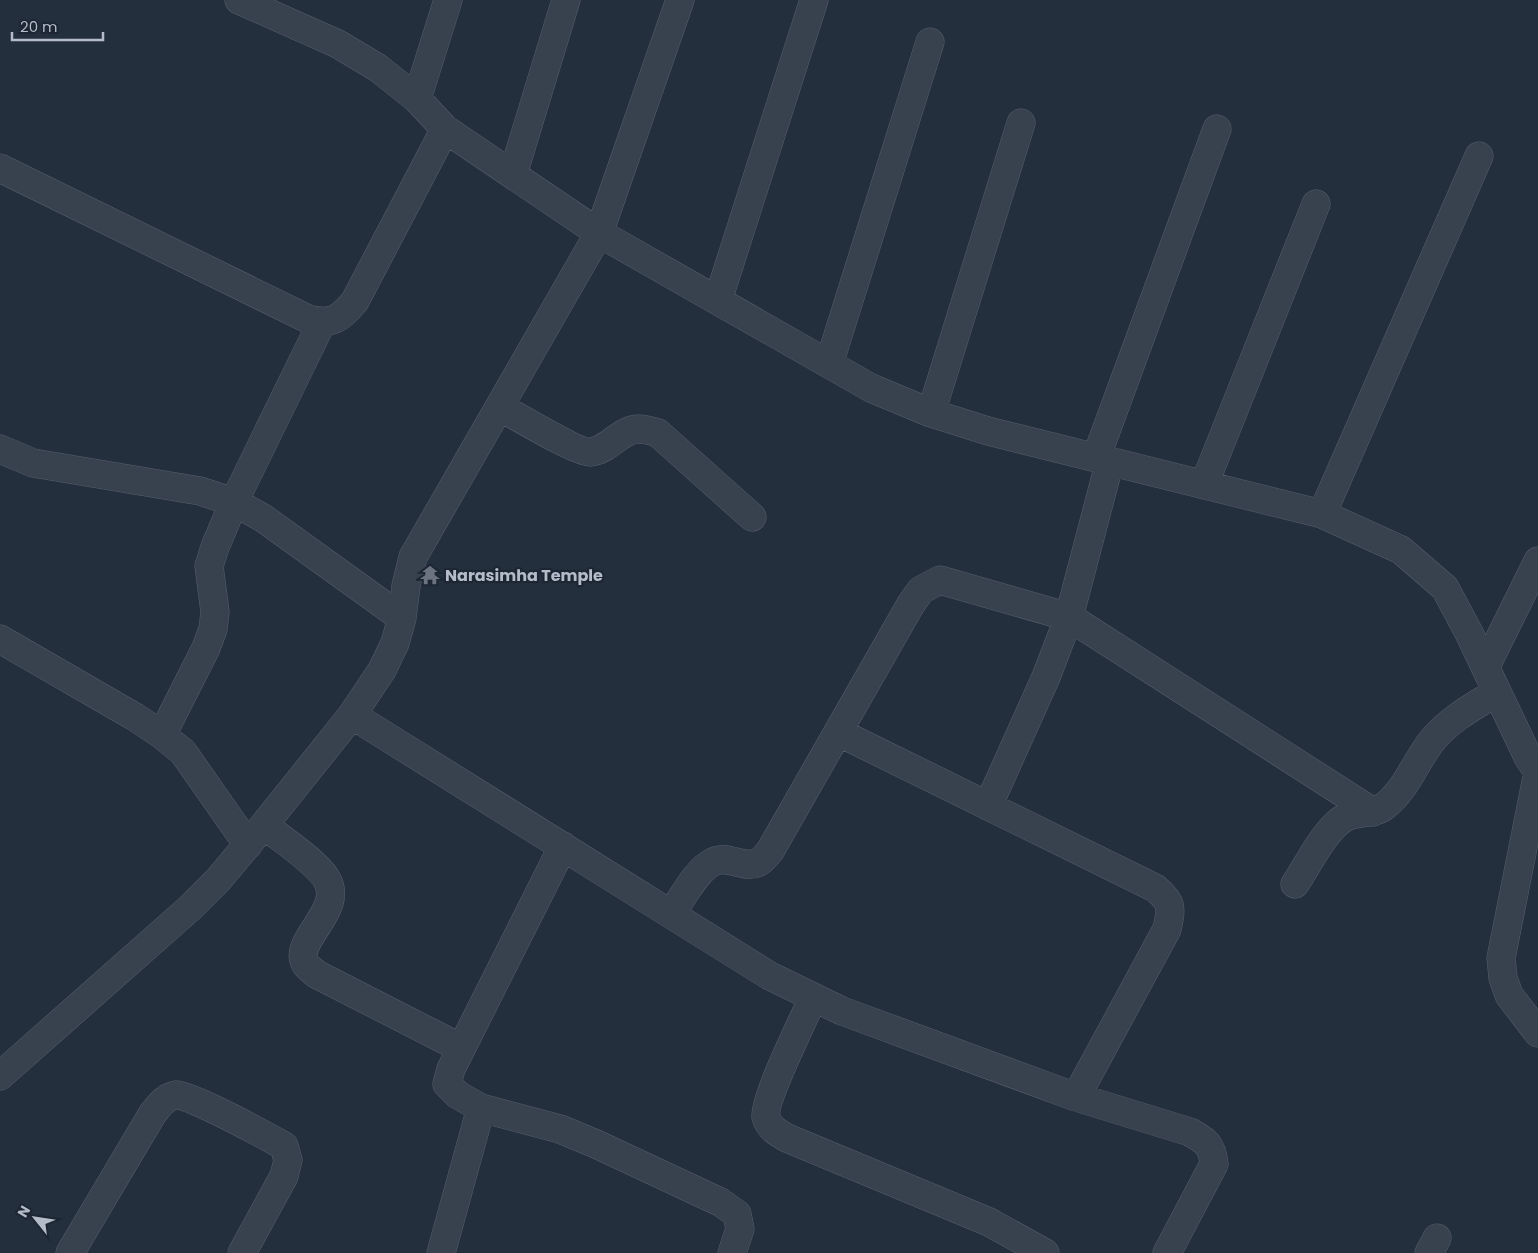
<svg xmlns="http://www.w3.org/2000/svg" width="1538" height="1253" viewBox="0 0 1538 1253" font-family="Poppins,sans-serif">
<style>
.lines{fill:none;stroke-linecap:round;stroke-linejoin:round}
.street-casing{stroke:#565f6c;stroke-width:29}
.street{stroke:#38414e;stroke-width:28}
.labels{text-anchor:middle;stroke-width:4.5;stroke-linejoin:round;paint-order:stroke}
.poi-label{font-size:16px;font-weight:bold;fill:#b4bcc9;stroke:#1d2633;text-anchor:start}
</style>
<rect width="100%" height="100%" fill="#242f3e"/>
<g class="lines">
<defs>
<path id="street" d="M239 0 338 44 378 68 417 99 445 129 599 233 871 388 931 413 988 431 1322 514 1401 550 1445 588 1469 633 1528 757 1538 772
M417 99 448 0
M0 168 308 319C332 325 340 319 355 301L445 129
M513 174 566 0
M718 300 814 0
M829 364 930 42
M500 407C515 415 578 453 590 452 610 450 619 430 638 429 644 429 652 431 658 433L752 517
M931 413 1021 123
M0 449 33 463 200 491 234 502 263 518 402 618
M1096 458 1217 129
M1204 485 1316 204
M1322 514 1479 156
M0 639 135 717 162 735 183 752 248 845
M1486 666 1538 561
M352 715 770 976 842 1011 1076 1097 1190 1132C1206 1141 1212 1145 1214 1164L1167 1253
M838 732 1155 888C1172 902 1172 907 1167 929L1076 1097
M162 735 206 648 213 629 215 612 209 566 215 547 234 502 322 322
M1538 772 1501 958 1503 978 1509 995 1538 1033
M988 806 1046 677 1069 617 1110 461
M264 825C281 839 314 860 326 878 347 911 288 942 307 966 310 969 313 971 316 974L461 1048
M1295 884C1308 865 1326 827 1346 817 1359 811 1375 815 1386 805 1406 789 1415 763 1431 742 1448 720 1474 706 1497 692
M671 914C682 899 696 870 713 862 728 854 744 870 759 862 763 860 767 854 770 851L911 604 921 590 940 580 1069 617 1373 812
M813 998C804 1018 763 1101 766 1117 769 1128 778 1133 787 1138L989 1222 1045 1253
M0 1076 191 907 218 880 264 825 352 715 382 670 395 643 402 618 406 586 413 557 599 233 680 0
M481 1108 560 1129 596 1144 720 1202 737 1214 740 1229 732 1253
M70 1253 153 1113C160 1105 165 1097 176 1095 190 1094 268 1137 284 1146L288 1160 284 1176 242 1253
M441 1253 481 1108 458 1095 447 1084 451 1069 563 846
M1429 1253 1437 1238"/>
</defs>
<use href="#street" class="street-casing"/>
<use href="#street" class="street"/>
</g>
<defs>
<symbol id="temple-bare" viewBox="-9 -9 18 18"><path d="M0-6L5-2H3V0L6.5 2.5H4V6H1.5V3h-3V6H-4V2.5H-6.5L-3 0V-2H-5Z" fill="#6b7280" stroke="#1d2633" stroke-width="2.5" paint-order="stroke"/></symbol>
</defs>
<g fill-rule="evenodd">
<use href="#temple-bare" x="416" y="561" width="28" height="28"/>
</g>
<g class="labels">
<g class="poi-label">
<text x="445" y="581">Narasimha Temple</text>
</g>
</g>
<g transform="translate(35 1218) rotate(300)" stroke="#1d2633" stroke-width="4" paint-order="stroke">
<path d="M0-4L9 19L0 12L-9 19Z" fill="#b4bcc9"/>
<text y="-8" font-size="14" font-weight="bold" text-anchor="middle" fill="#b4bcc9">N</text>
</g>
<path d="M12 32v8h91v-8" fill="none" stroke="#b4bcc9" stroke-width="2.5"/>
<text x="20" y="32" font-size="15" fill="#b4bcc9" stroke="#1d2633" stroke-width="4" paint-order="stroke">20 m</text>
</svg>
